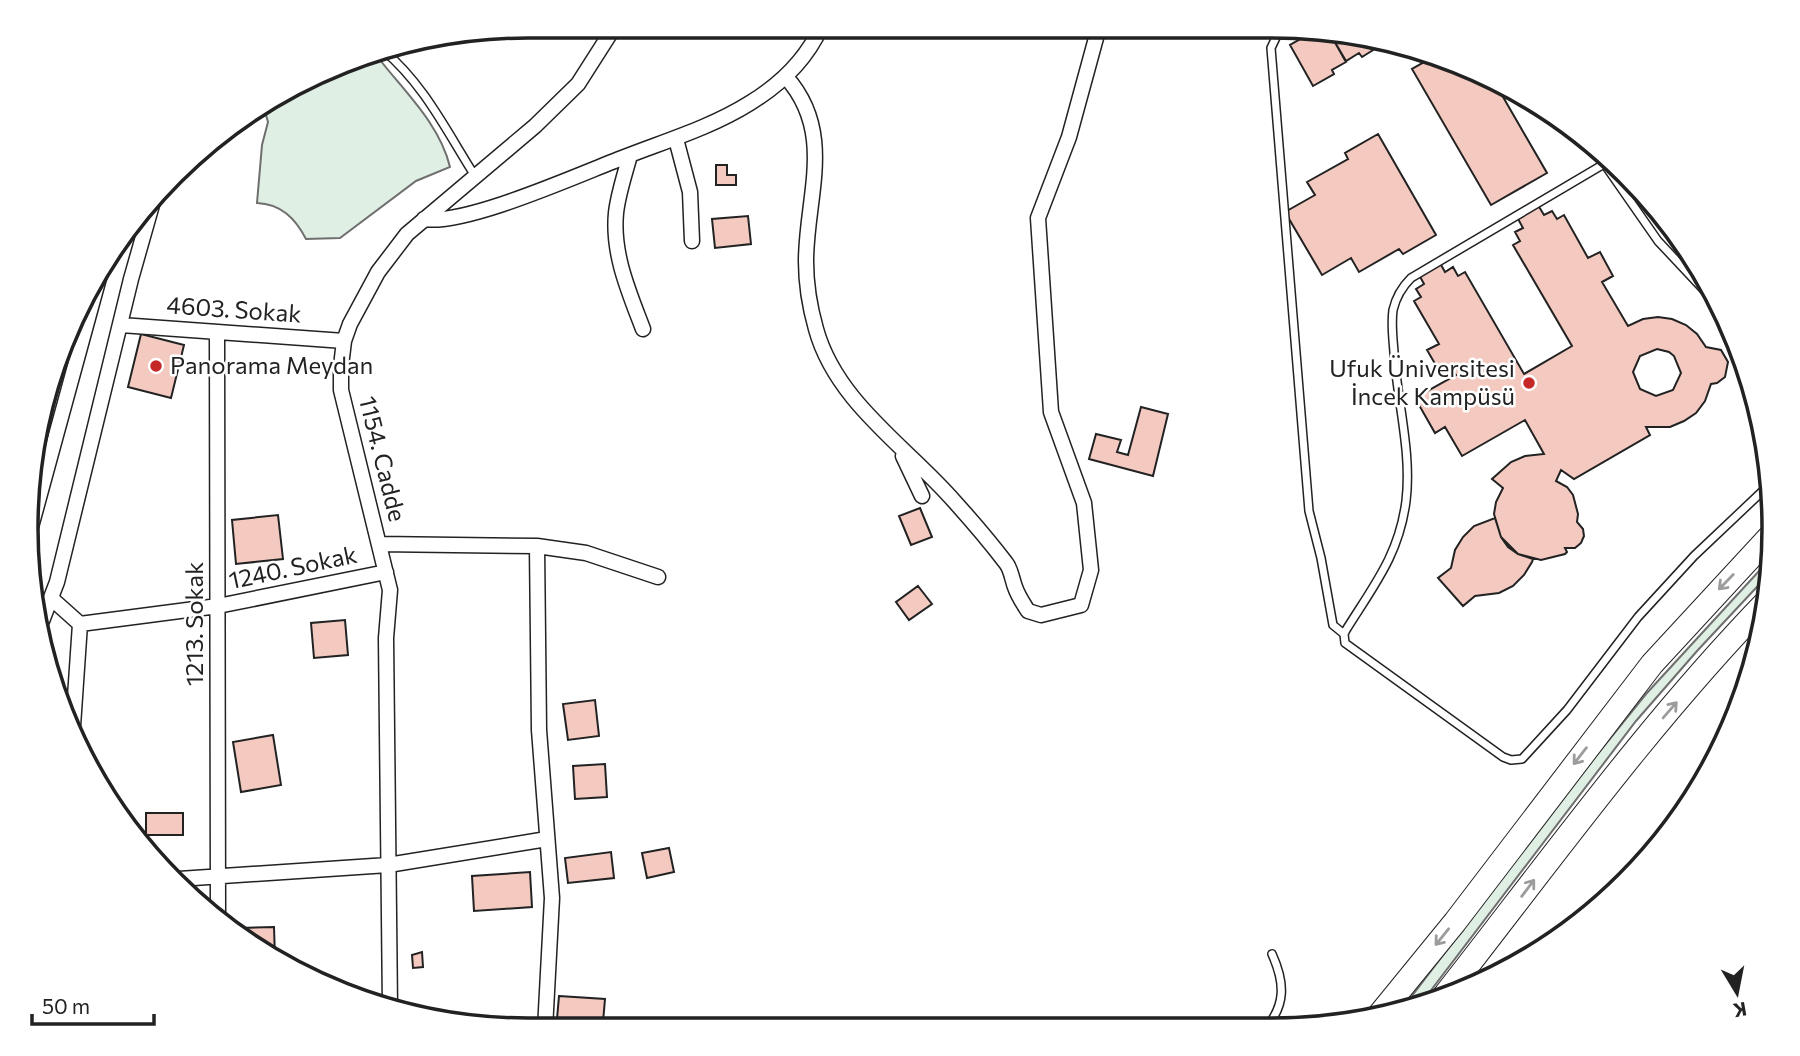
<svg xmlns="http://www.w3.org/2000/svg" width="1800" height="1056" viewBox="0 0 1800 1056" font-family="Commissioner,sans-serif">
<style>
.green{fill:#e0efe3;stroke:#6f6f6f;stroke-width:2}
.building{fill:#f3c9c0;stroke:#222;stroke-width:2;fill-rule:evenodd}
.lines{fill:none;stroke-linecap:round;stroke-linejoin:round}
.lane-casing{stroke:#222;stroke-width:10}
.street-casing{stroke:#222;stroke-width:17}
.primary-casing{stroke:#222;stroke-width:25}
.lane{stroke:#fff;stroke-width:7}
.street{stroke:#fff;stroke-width:14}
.primary{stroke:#fff;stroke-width:23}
.oneway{stroke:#9c9c9c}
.poi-dot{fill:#c62828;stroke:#fff;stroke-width:2.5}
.labels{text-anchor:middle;stroke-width:5;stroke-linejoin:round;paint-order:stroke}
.street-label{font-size:24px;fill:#222;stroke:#fff}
.poi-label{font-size:24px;fill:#222;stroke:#fff;text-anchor:start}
.rim{fill:none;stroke:#222;stroke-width:3.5}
</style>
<rect width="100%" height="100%" fill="#fff"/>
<path class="green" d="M370 52 380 60C406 93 440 125 450 167L416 181 340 238 306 239C295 218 281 204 257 203L262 145 268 122 264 108Z
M1771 558 1769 574 1697 651 1636 721 1419 1006 1402 1009 1575 782 1646 694Z"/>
<path class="building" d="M1321 31 1329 32 1346 62 1332 70 1334 74 1313 86 1290 45 1311 33 1312 36Z
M1329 32 1375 41 1378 47 1362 57 1359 53 1346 61Z
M1437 55 1495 83 1547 173 1491 205 1412 69Z
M1378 134 1436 235 1403 254 1399 249 1359 272 1351 258 1322 275 1285 212 1315 195 1307 182 1348 159 1345 153Z
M716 165H727V175H736V185H716Z
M1538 205 1544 215 1552 211 1557 219 1564 215 1588 258 1600 252 1613 276 1602 282 1628 326 1643 319 1658 317 1672 319 1686 325 1697 334 1706 347 1721 350 1728 362 1725 377 1717 383 1711 384 1705 401 1696 413 1684 421 1670 427H1646L1650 435 1574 479 1561 470 1556 481 1567 487 1573 495 1578 514 1577 522 1583 529 1584 536 1581 543 1575 548H1565L1567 552 1565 554 1541 560 1518 554 1501 537 1494 514 1496 502 1503 488 1492 479 1511 462 1525 456 1544 454 1525 420 1462 456 1445 427 1435 433 1415 398 1456 375 1452 368 1441 374 1427 350 1439 344 1414 301 1421 297 1416 289 1424 284 1418 273 1439 261 1445 272 1453 267 1458 276 1465 272 1524 374 1572 346 1513 245 1520 241 1515 232 1523 228 1517 217ZM1657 349 1669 352 1674 356 1681 373 1673 390 1656 396 1640 389 1633 372 1640 356Z
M748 216 751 244 715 248 712 219Z
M141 334 184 345 171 398 128 387Z
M1141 407 1168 414 1153 476 1089 459 1096 434 1121 440 1117 452 1128 455Z
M920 508 932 537 911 545 899 516Z
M278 515 283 559 236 564 232 520Z
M1495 518 1501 537 1508 547 1518 554 1533 559 1532 562 1524 575 1513 586 1499 593 1475 596 1463 606 1438 578 1451 568 1455 550 1463 537 1474 526Z
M918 586 932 604 909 620 896 602Z
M345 620 348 655 314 658 311 623Z
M595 700 599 736 568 740 563 704Z
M273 735 281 785 241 792 233 742Z
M605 764 607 797 575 799 573 766Z
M146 813H183V835H146Z
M669 848 674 872 647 878 642 853Z
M611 852 614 878 568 883 565 858Z
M530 872 532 907 474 911 472 876Z
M1621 878 1624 881 1603 905 1590 914 1588 912Z
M274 927 275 958 249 945 239 936V928Z
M422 952 423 967 413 968 412 955Z
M559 996 605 999 603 1022 557 1019Z"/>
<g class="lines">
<defs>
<path id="lane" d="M1281 27 1271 48 1309 511 1321 558 1333 625 1344 634
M383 50C424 84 447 132 475 176
M1589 142 1658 241 1719 306
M1604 164 1411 278C1402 287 1396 297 1393 310 1391 324 1393 339 1394 352 1397 401 1412 452 1406 501 1399 555 1374 585 1346 630L1344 634 1345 643 1503 757 1511 760 1522 759 1567 710 1638 617 1694 556 1769 485
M1265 1029C1286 1005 1285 983 1272 954"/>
<path id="street" d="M786 77C836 133 806 197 806 261 806 284 810 308 816 329 836 402 907 447 954 501 972 521 990 542 1006 563 1011 569 1012 579 1015 587 1018 596 1023 603 1028 611L1041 615 1081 605 1091 570 1084 503 1051 412 1038 218 1069 137 1099 27
M676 139 690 192 692 241
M630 155C625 174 618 194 616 213 612 254 629 292 643 329
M424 219C465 226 580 174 622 158 665 141 710 128 750 103 781 84 806 60 821 27
M121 325 344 341
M217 332 218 916
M903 456 922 496
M28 538 102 267
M379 544 537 546 586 553 658 577
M537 546 539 730 552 898 545 1029
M52 599 80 624 218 606 386 572
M42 621 57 582 131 279 152 205
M73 726 80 624
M179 879 388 865 547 839
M390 1008 386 638 390 590 341 390V366L344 341 350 324 378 272 407 234 535 126 578 84 615 26"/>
<path id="primary" d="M1441 1000C1547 865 1647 725 1767 601
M1380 1014 1455 922 1652 664 1773 533"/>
</defs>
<use href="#lane" class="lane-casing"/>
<use href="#street" class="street-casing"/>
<use href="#primary" class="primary-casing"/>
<use href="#lane" class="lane"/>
<use href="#street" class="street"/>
<use href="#primary" class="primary"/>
</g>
<defs><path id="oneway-shaft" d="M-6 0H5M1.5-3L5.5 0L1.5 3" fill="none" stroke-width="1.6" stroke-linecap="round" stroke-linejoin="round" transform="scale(1.75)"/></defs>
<g class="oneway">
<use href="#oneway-shaft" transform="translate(1726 582) rotate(134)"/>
<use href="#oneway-shaft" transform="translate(1670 710) rotate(-49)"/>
<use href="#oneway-shaft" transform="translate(1580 756) rotate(128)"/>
<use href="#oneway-shaft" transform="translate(1528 888) rotate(-53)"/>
<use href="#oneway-shaft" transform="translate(1442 937) rotate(129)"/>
</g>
<g class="poi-dot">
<circle cx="156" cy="366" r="7"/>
<circle cx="1529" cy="383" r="7"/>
</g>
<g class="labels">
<g class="street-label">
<text transform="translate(234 310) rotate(4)" y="8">4603. Sokak</text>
<text transform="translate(382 459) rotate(76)" y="8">1154. Cadde</text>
<text transform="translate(293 568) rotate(-12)" y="8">1240. Sokak</text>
<text transform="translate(195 624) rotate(-90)" y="8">1213. Sokak</text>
</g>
<g class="poi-label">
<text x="170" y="374">Panorama Meydan</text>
<text x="1515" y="377" text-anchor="end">Ufuk Üniversitesi<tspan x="1515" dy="28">İncek Kampüsü</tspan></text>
</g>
</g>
<path d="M0 0H1800V1056H0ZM528 38H1272A490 490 0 0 1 1762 528V528A490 490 0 0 1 1272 1018H528A490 490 0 0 1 38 528V528A490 490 0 0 1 528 38Z" fill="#fff" fill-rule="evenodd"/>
<path class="rim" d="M528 38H1272A490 490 0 0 1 1762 528V528A490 490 0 0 1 1272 1018H528A490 490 0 0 1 38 528V528A490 490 0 0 1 528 38Z"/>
<g transform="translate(1737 993) rotate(170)" stroke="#ffffff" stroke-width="5" paint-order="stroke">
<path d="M0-5L12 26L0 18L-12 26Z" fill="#222222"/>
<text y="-10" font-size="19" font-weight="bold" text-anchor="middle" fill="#222222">K</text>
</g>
<path d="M32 1014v10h122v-10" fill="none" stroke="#222222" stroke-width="3.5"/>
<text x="42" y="1014" font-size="21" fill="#222222" stroke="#ffffff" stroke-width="5" paint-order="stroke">50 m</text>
</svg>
